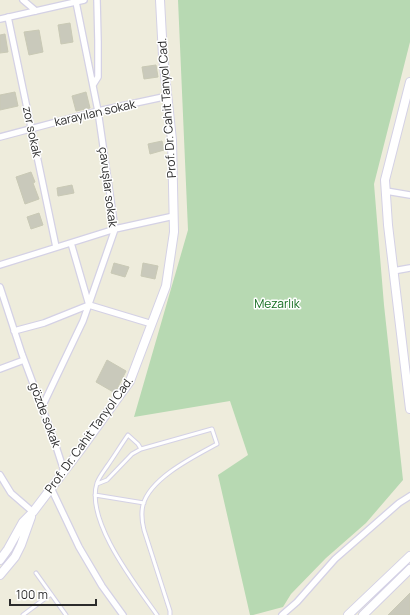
<svg xmlns="http://www.w3.org/2000/svg" width="410" height="615" viewBox="0 0 410 615" font-family="Manrope,sans-serif">
<style>
.cemetery{fill:#b7d9b2}
.building{fill:#c9c9bb;stroke:#c9c9b5}
.lines{fill:none;stroke-linecap:round;stroke-linejoin:round}
.lane-casing{stroke:#d4d1e5;stroke-width:5}
.street-casing{stroke:#d4d1e5;stroke-width:8}
.secondary-casing{stroke:#d4d1e5;stroke-width:10}
.lane{stroke:#fff;stroke-width:3}
.street{stroke:#fff;stroke-width:5.5}
.secondary{stroke:#fff;stroke-width:8}
.labels{text-anchor:middle;stroke-width:3;stroke-linejoin:round;paint-order:stroke}
.street-label{font-size:12px;fill:#2b2b2b;stroke:#fff}
.park-label{font-size:12px;fill:#146e21;stroke:#fff}
</style>
<rect width="100%" height="100%" fill="#eeecdc"/>
<path class="cemetery" d="M178 0H410V42L374 184 384 305 403 480 366 523 326 558 291 594 283 607 253 615H250L218 475 248 455 230 401 134 417 188 230Z"/>
<path class="building" d="M70 23 73 42 61 44 58 25Z
M39 30 43 52 29 55 24 32Z
M5 34 8 52 0 53V35Z
M156 65 158 77 144 79 142 67Z
M15 92 18 106 0 110V95Z
M86 92 90 108 76 111 72 96Z
M162 141 164 150 150 154 148 144Z
M31 172 35 182 33 183 39 199 25 204 16 177Z
M72 185 74 193 58 196 57 188Z
M39 213 43 225 31 229 27 217Z
M114 263 129 267 125 277 111 273Z
M143 263 158 266 155 279 141 276Z
M107 360 126 371 115 393 96 382Z
M410 593V615H388Z"/>
<g class="lines">
<defs>
<path id="lane" d="M141 449 138 444 128 435C121 445 115 455 108 465 104 471 99 477 97 483 85 521 136 585 157 615
M97 484 107 480 132 454 141 449 212 429 217 444C195 456 150 478 143 505 141 513 142 522 144 530L170 611V615
M95 495 144 503
M36 573 66 615
M23 615 51 594"/>
<path id="street" d="M23 0 36 11
M8 17 56 247
M0 19 84 0
M93 85 98 77V41L97 0
M0 137 98 111 168 96
M386 191 410 195
M71 243 89 305
M0 265 115 229 174 216
M393 271 410 268
M0 287 22 354 53 437 64 471
M14 331 44 323 89 305 152 324
M0 369 24 360
M42 407 83 321 115 229 98 111 76 2
M0 475 11 493 33 512
M51 488 79 547 102 586 123 615
M282 615 297 602 335 559 399 503 410 496"/>
<path id="secondary" d="M410 82 385 180 388 225 410 409
M0 560 8 549 23 522 33 512 81 449 130 381 166 286 174 232 172 140 163 56 160 0
M0 575 15 557 21 545 31 517
M348 615 410 556
M363 615 410 569"/>
</defs>
<use href="#lane" class="lane-casing"/>
<use href="#street" class="street-casing"/>
<use href="#secondary" class="secondary-casing"/>
<use href="#lane" class="lane"/>
<use href="#street" class="street"/>
<use href="#secondary" class="secondary"/>
</g>
<g class="labels">
<g class="street-label">
<text transform="translate(167 108) rotate(-94)" y="4">Prof. Dr. Cahit Tanyol Cad.</text>
<text transform="translate(95 113) rotate(-13)" y="4">karayılan sokak</text>
<text transform="translate(32 132) rotate(78)" y="4">zor sokak</text>
<text transform="translate(108 187) rotate(83)" y="4">çavuşlar sokak</text>
<text transform="translate(45 415) rotate(70)" y="4">gözde sokak</text>
<text transform="translate(89 435) rotate(-54)" y="4">Prof. Dr. Cahit Tanyol Cad.</text>
</g>
<g class="park-label">
<text x="277" y="308">Mezarlık</text>
</g>
</g>
<path d="M10 599v6h86v-6" fill="none" stroke="#2b2b2b" stroke-width="2"/>
<text x="16" y="599" font-size="12" fill="#2b2b2b" stroke="#ffffff" stroke-width="3" paint-order="stroke">100 m</text>
</svg>
